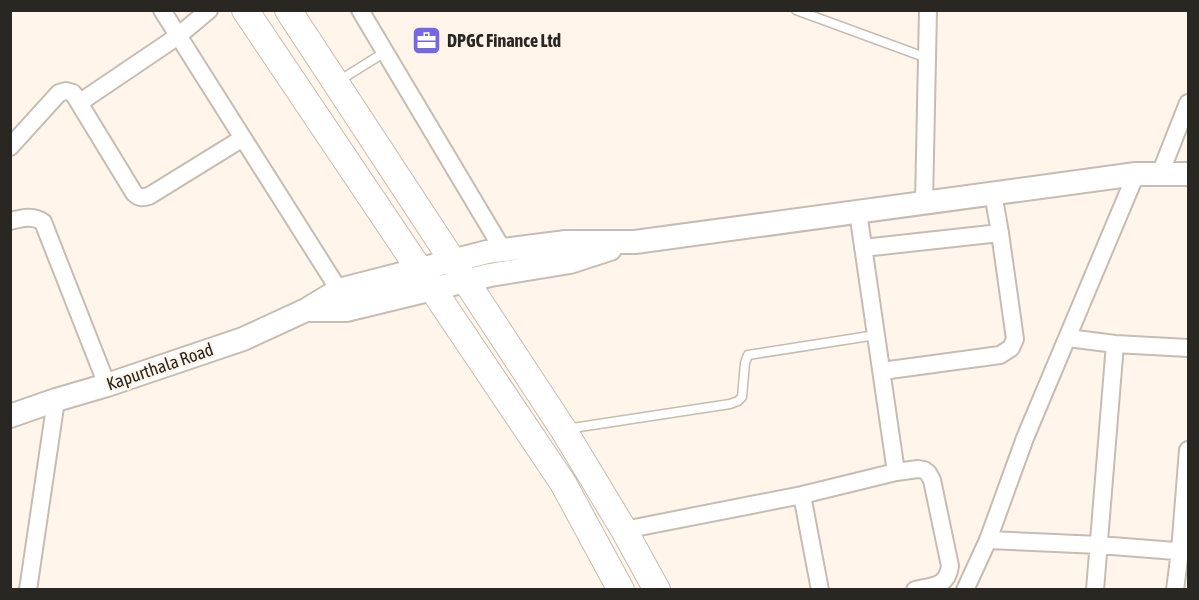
<svg xmlns="http://www.w3.org/2000/svg" width="1199" height="600" viewBox="0 0 1199 600" font-family="'Asap Condensed',sans-serif">
<style>
.lines{fill:none;stroke-linecap:round;stroke-linejoin:round}
.lane-casing{stroke:#c5bcb2;stroke-width:11}
.street-casing{stroke:#c5bcb2;stroke-width:20}
.secondary-casing{stroke:#c5bcb2;stroke-width:26}
.primary-casing{stroke:#c5bcb2;stroke-width:28}
.lane{stroke:#fff;stroke-width:8}
.street{stroke:#fff;stroke-width:16}
.secondary{stroke:#fff;stroke-width:22}
.primary{stroke:#fff;stroke-width:26}
.labels{text-anchor:middle;stroke-width:4.5;stroke-linejoin:round;paint-order:stroke}
.poi-label{font-size:18px;font-weight:bold;fill:#2a2723;stroke:#fff5eb;text-anchor:start}
.street-label{font-size:18px;fill:#2a2723;stroke:#fff5eb}
</style>
<rect width="100%" height="100%" fill="#fff5eb"/>
<g class="lines">
<defs>
<path id="lane" d="M796 10 927 58
M337 82 385 52
M566 429 730 404 738 401 742 397 745 363 748 355 876 335"/>
<path id="street" d="M162 10 339 290
M360 10 503 250
M79 103 178 36 209 10
M10 147 59 93 66 91 73 93 134 193C139 198 142 198 149 196L243 138
M1160 174 1188 103
M924 203 928 10
M858 212 896 472
M10 221C22 218 33 215 43 222L107 385
M863 248 1000 233
M1068 338 1115 344 1188 348
M882 371 1000 355 1011 348 1015 339 1000 233 993 193
M802 495 820 590
M624 530 802 495 896 472 918 469 924 470 928 473 932 480 950 566C947 587 933 586 915 590
M988 540 1099 545 1188 552
M28 590 56 400
M965 590 988 540 1025 438 1136 174
M1095 590 1115 344
M1175 590 1180 551 1188 450"/>
<path id="secondary" d="M309 310H346L490 275 570 262 610 249
M10 416 56 400 107 385 243 339 306 310 339 290 487 252 566 242H635L1136 174H1188"/>
<path id="primary" d="M245 10 563 483 621 590
M288 10 563 429 624 530 657 590"/>
</defs>
<use href="#lane" class="lane-casing"/>
<use href="#street" class="street-casing"/>
<use href="#secondary" class="secondary-casing"/>
<use href="#primary" class="primary-casing"/>
<use href="#lane" class="lane"/>
<use href="#street" class="street"/>
<use href="#secondary" class="secondary"/>
<use href="#primary" class="primary"/>
</g>
<defs>
<symbol id="office-square" viewBox="-11 -11 22 22"><rect x="-9" y="-9" width="18" height="18" rx="4" fill="#7668e3" stroke="#fff5eb"/><path d="M-6-3h4V-5.5h4V-3h4V5H-6ZM-1-4.5V-3h2v-1.5ZM-6 0V1H6V0Z" fill="#fff"/></symbol>
</defs>
<g fill-rule="evenodd">
<use href="#office-square" x="410" y="24" width="33" height="33"/>
</g>
<g class="labels">
<g class="poi-label">
<text x="447" y="47">DPGC Finance Ltd</text>
</g>
<g class="street-label">
<text transform="translate(160 367) rotate(-19)" y="6">Kapurthala Road</text>
</g>
</g>
<rect width="1199" height="600" fill="none" stroke="#2a2723" stroke-width="24"/>
</svg>
